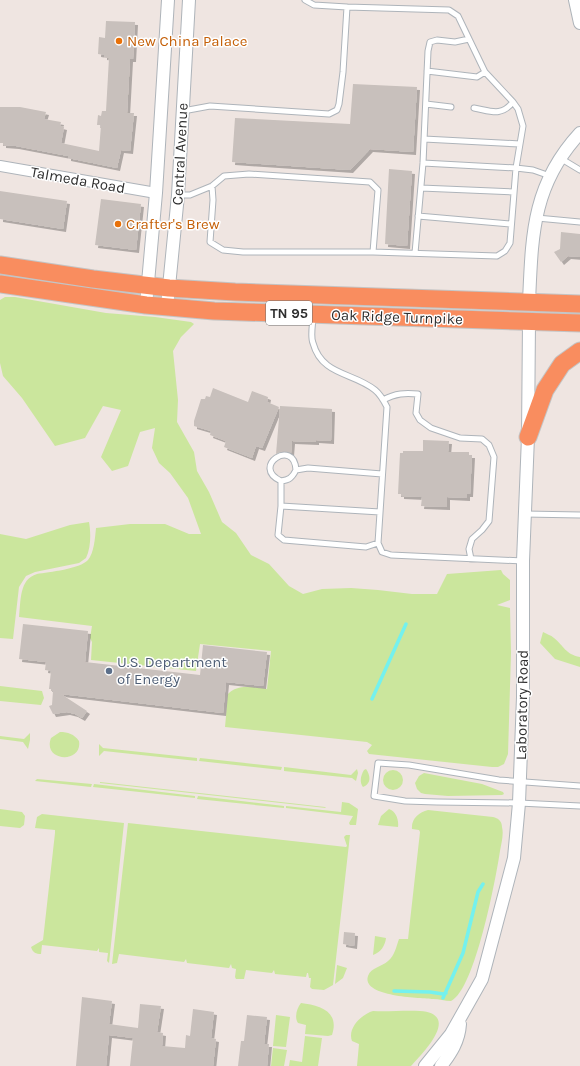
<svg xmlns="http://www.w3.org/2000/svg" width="580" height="1066" viewBox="0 0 580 1066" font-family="Karla,sans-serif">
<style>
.green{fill:#cbe69d}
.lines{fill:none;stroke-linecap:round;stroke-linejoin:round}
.stream{stroke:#74f1ee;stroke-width:3.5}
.building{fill:#c8c0bc;filter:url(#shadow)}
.service-casing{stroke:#aeb4ba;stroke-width:7}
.minor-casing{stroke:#aeb4ba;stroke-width:12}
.tertiary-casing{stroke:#aeb4ba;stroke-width:14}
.trunk-casing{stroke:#c4c4c4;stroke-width:19}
.service{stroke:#fff;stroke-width:5}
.minor{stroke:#fff;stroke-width:10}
.tertiary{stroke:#fff;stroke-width:12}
.trunk{stroke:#f98d5f;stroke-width:17}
.food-dot{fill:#e8710a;stroke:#fff;stroke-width:1.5}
.service-dot{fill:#5c6f8a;stroke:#fff;stroke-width:1.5}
.labels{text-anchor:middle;stroke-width:3;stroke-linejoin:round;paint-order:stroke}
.shield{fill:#fff;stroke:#6d6d6d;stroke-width:1}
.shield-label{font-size:14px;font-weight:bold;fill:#2e2e2e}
.food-label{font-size:15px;fill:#c56008;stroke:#fff;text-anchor:start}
.street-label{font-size:15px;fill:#2e2e2e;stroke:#fff}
.service-label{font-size:15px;fill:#4e5e75;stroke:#fff;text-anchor:start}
</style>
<defs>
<filter id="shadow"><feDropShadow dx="3" dy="3" stdDeviation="0" flood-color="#0004"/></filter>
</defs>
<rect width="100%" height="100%" fill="#efe5e1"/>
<path class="green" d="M5 297H15L106 313 155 317 191 322 194 324 181 337 173 351 178 400 177 422 194 452 197 471 209 492 222 522 236 533 251 555 269 564 289 586 303 594 322 589 351 588 378 590 412 594H437L447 574 501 570 503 574 510 580V600L497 605 510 608 511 653 508 754 504 764 498 767H492L369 754 367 751 372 745 367 742 225 727 228 694C239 683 253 688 267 689L271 651 200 644 196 671 91 660 92 642 90 638 92 626 19 617C21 601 19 579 37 574 49 572 80 569 88 560 94 553 95 538 96 528L130 524H165L189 534H201L188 498 170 473 159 463 152 448 155 428 140 432 128 466 112 471 101 457 121 410 103 406 85 438 55 446 22 398 3 376 0 363V300Z
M89 522C91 533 91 548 86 558L79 563 35 572 26 576 19 587 13 639 0 638V534L26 539 70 525Z
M543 632C546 634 551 635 554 638 564 646 565 654 580 657V667L555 659 540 643Z
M0 686 42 691 44 698 41 705 0 701Z
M60 732C68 732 74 734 79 741 83 764 42 762 51 738Z
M30 733V740L28 749 23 742 0 739V736L24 739Z
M99 744 103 748 197 758V761L104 751 99 756Z
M200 758 282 767 281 770 199 761Z
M284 767 351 775 357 769 358 773 356 781 352 778 284 771Z
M366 769C371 776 371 784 363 787 359 782 361 775 364 770Z
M383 780a10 10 0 1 1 20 0a10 10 0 1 1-20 0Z
M424 773 482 784 503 792 504 794 502 795 448 796 425 794 421 793 417 789 415 783 419 776Z
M37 779 92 784 91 787 35 781Z
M100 782 325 807 326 808 100 783Z
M94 784 195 796V798L93 787Z
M198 796 284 806V808L197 799Z
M342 802 349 803 358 809 356 825H350L349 823 353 816 286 808V806L341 812Z
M0 809 22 812 25 816 24 825 20 828 0 826Z
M389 809C396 811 399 820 398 827L378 825 381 816Z
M428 810 493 817C498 818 502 821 502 827 504 835 501 844 500 851 496 878 475 990 451 1001 445 1001 439 999 433 999 421 998 361 997 368 976 371 967 382 967 388 961 395 955 396 947 399 939H408L420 832 419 830 412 829C411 819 419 812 428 810Z
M42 814 124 823 109 963 107 961 108 953 99 952V948L97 951 42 945 41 954C36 954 33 953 31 947L43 940 55 833V830L35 828 37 817Z
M128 823 346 847 347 846 344 837 346 835H350L333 985 324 990 312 989 310 987 311 978H309L308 973H307L306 977 275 974 274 970 272 973 246 970 244 979H236L235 977 236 969 232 968 231 964 229 968 187 963 186 959 184 962 119 954 117 963 112 964Z
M375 936 386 938C385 946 381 952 373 955Z
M337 965 347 968 343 978 335 984Z
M301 1003C319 1005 340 1011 332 1035L328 1036 305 1034 306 1025 298 1023C294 1017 297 1008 301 1003Z
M373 1011C388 1012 404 1010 420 1011 461 1014 424 1052 411 1066H357L359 1044 352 1041C347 1028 362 1014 373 1011Z
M276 1015 290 1017 286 1047 273 1046Z
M305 1036 322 1038 318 1066H289L290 1060 302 1062Z
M273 1048 287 1050 284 1066H271Z"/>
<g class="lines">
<path class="stream" d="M372 699 406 624
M394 991 430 992 443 994 446 993
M443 998 463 953 478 892 483 884"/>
</g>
<path class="building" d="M106 21 135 22 133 59H130L127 113H134L130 151 121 150 117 168 68 158V156L16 146 3 145V143H0V107H20L46 112 44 119 61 122 60 126 64 127 61 143 99 151 101 125H97L98 115 101 116 102 111H106L109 58 104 57V55L98 54 99 37 105 38Z
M353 84 417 87 413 152 370 149 350 170 232 162 235 118 350 124Z
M389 169 412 171 407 246 385 244Z
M0 191 67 201 63 229 0 219Z
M101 199 141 204 136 250 95 245Z
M561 232 580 234V257L568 256 561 262 554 252 560 249Z
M213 388 248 402 252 391 268 397 267 402 279 407 262 448 256 446 252 458 224 447 226 441 210 435 211 431 194 426V421L201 399H205L206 396 210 397Z
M280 406 332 409 331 441 316 440V442L292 441 291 453 283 451 276 454Z
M423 440 449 441 448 452H469V455H472L470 494H467V498L447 497V507L421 506 422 497 401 496V494H398L400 453H403V451H423Z
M23 624 88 631 85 662 200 675 203 645 267 652 263 686 226 682 223 713 61 694 87 711 82 718 75 714 67 712 53 714 49 706 52 705 53 691H51V689H49L51 671 45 670 46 662 19 659Z
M344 932 355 933 354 946 343 944Z
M82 997 112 1001 109 1024 138 1028 140 1004 161 1006 157 1032 163 1033 162 1046 185 1048 186 1035 190 1036 193 1009 214 1012 211 1038 216 1039 213 1066H130L133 1038 109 1035 106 1066H76Z
M247 1015 267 1017 264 1044H269L267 1066H238L241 1041H244Z"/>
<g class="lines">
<defs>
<path id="service" d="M427 71 477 77 485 72
M426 104 451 107
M474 108C491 111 501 117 513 102
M183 111 210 106 329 114 337 110 339 104 343 72 347 7
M424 139 520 144
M560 158 580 170
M423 163 516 168 533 170 550 176
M212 186 213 200 210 242 223 250 243 252H373L497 256 505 251 510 243 516 168 523 126 518 109 513 102 485 72 458 16 449 10 347 7 314 5 305 0
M421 188 514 192
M179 195H190L212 186 224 176 249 174 370 182 378 190 373 252
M418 216 511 224
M537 218 580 222
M415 253 423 163 428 51 430 42 437 40 455 42 469 39
M313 316C313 324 310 336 313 343 322 376 353 372 375 390 380 394 384 401 387 407L378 543 382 552 391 555 523 561
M383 400C396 393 405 393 418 394L416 413 420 420 431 428 460 438 482 439 489 445 494 457 489 521 482 530 472 539 469 549 471 559
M281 481C250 467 294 437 296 470
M281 506 380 512
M525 514 580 515
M378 543 366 547 284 540 278 535 281 506V481C289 480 292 478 296 470L308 468 382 474
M580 786 499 780 409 765 378 763 374 796 405 801 437 802 519 803 580 806"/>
<path id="minor" d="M0 166 156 193"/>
<path id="tertiary" d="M575 0 580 23
M529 302C532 235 532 185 580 133
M146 305 156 193 168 0
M167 307 178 195 189 0
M425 1066 451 1034 482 979 514 858 519 803 523 697V561L528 437 529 321
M441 1066C451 1053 459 1041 460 1024"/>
<path id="trunk" d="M0 265 93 279 169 288 235 292 580 304
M0 284 146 305 214 311 580 323
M528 437 545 390 562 364 580 351"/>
</defs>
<use href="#service" class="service-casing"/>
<use href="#minor" class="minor-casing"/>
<use href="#tertiary" class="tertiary-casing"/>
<use href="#trunk" class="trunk-casing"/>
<use href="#service" class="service"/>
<use href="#minor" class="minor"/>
<use href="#tertiary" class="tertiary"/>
<use href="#trunk" class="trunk"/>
</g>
<g class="food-dot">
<circle cx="119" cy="41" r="4"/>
<circle cx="118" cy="224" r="4"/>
</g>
<circle class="service-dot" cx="109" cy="671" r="4"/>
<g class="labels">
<rect class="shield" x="266" y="301" width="46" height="24" rx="3"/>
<g class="shield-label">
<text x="289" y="318">TN 95</text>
</g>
<g class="food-label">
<text x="127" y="46">New China Palace</text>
<text x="126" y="229">Crafter's Brew</text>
</g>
<g class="street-label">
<text transform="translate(180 154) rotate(-87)" y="5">Central Avenue</text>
<text transform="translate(78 180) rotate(10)" y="5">Talmeda Road</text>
<text transform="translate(397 317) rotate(2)" y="5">Oak Ridge Turnpike</text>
<text transform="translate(522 705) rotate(-89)" y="5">Laboratory Road</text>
</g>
<g class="service-label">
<text x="117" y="667">U.S. Department<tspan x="117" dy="17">of Energy</tspan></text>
</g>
</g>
</svg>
